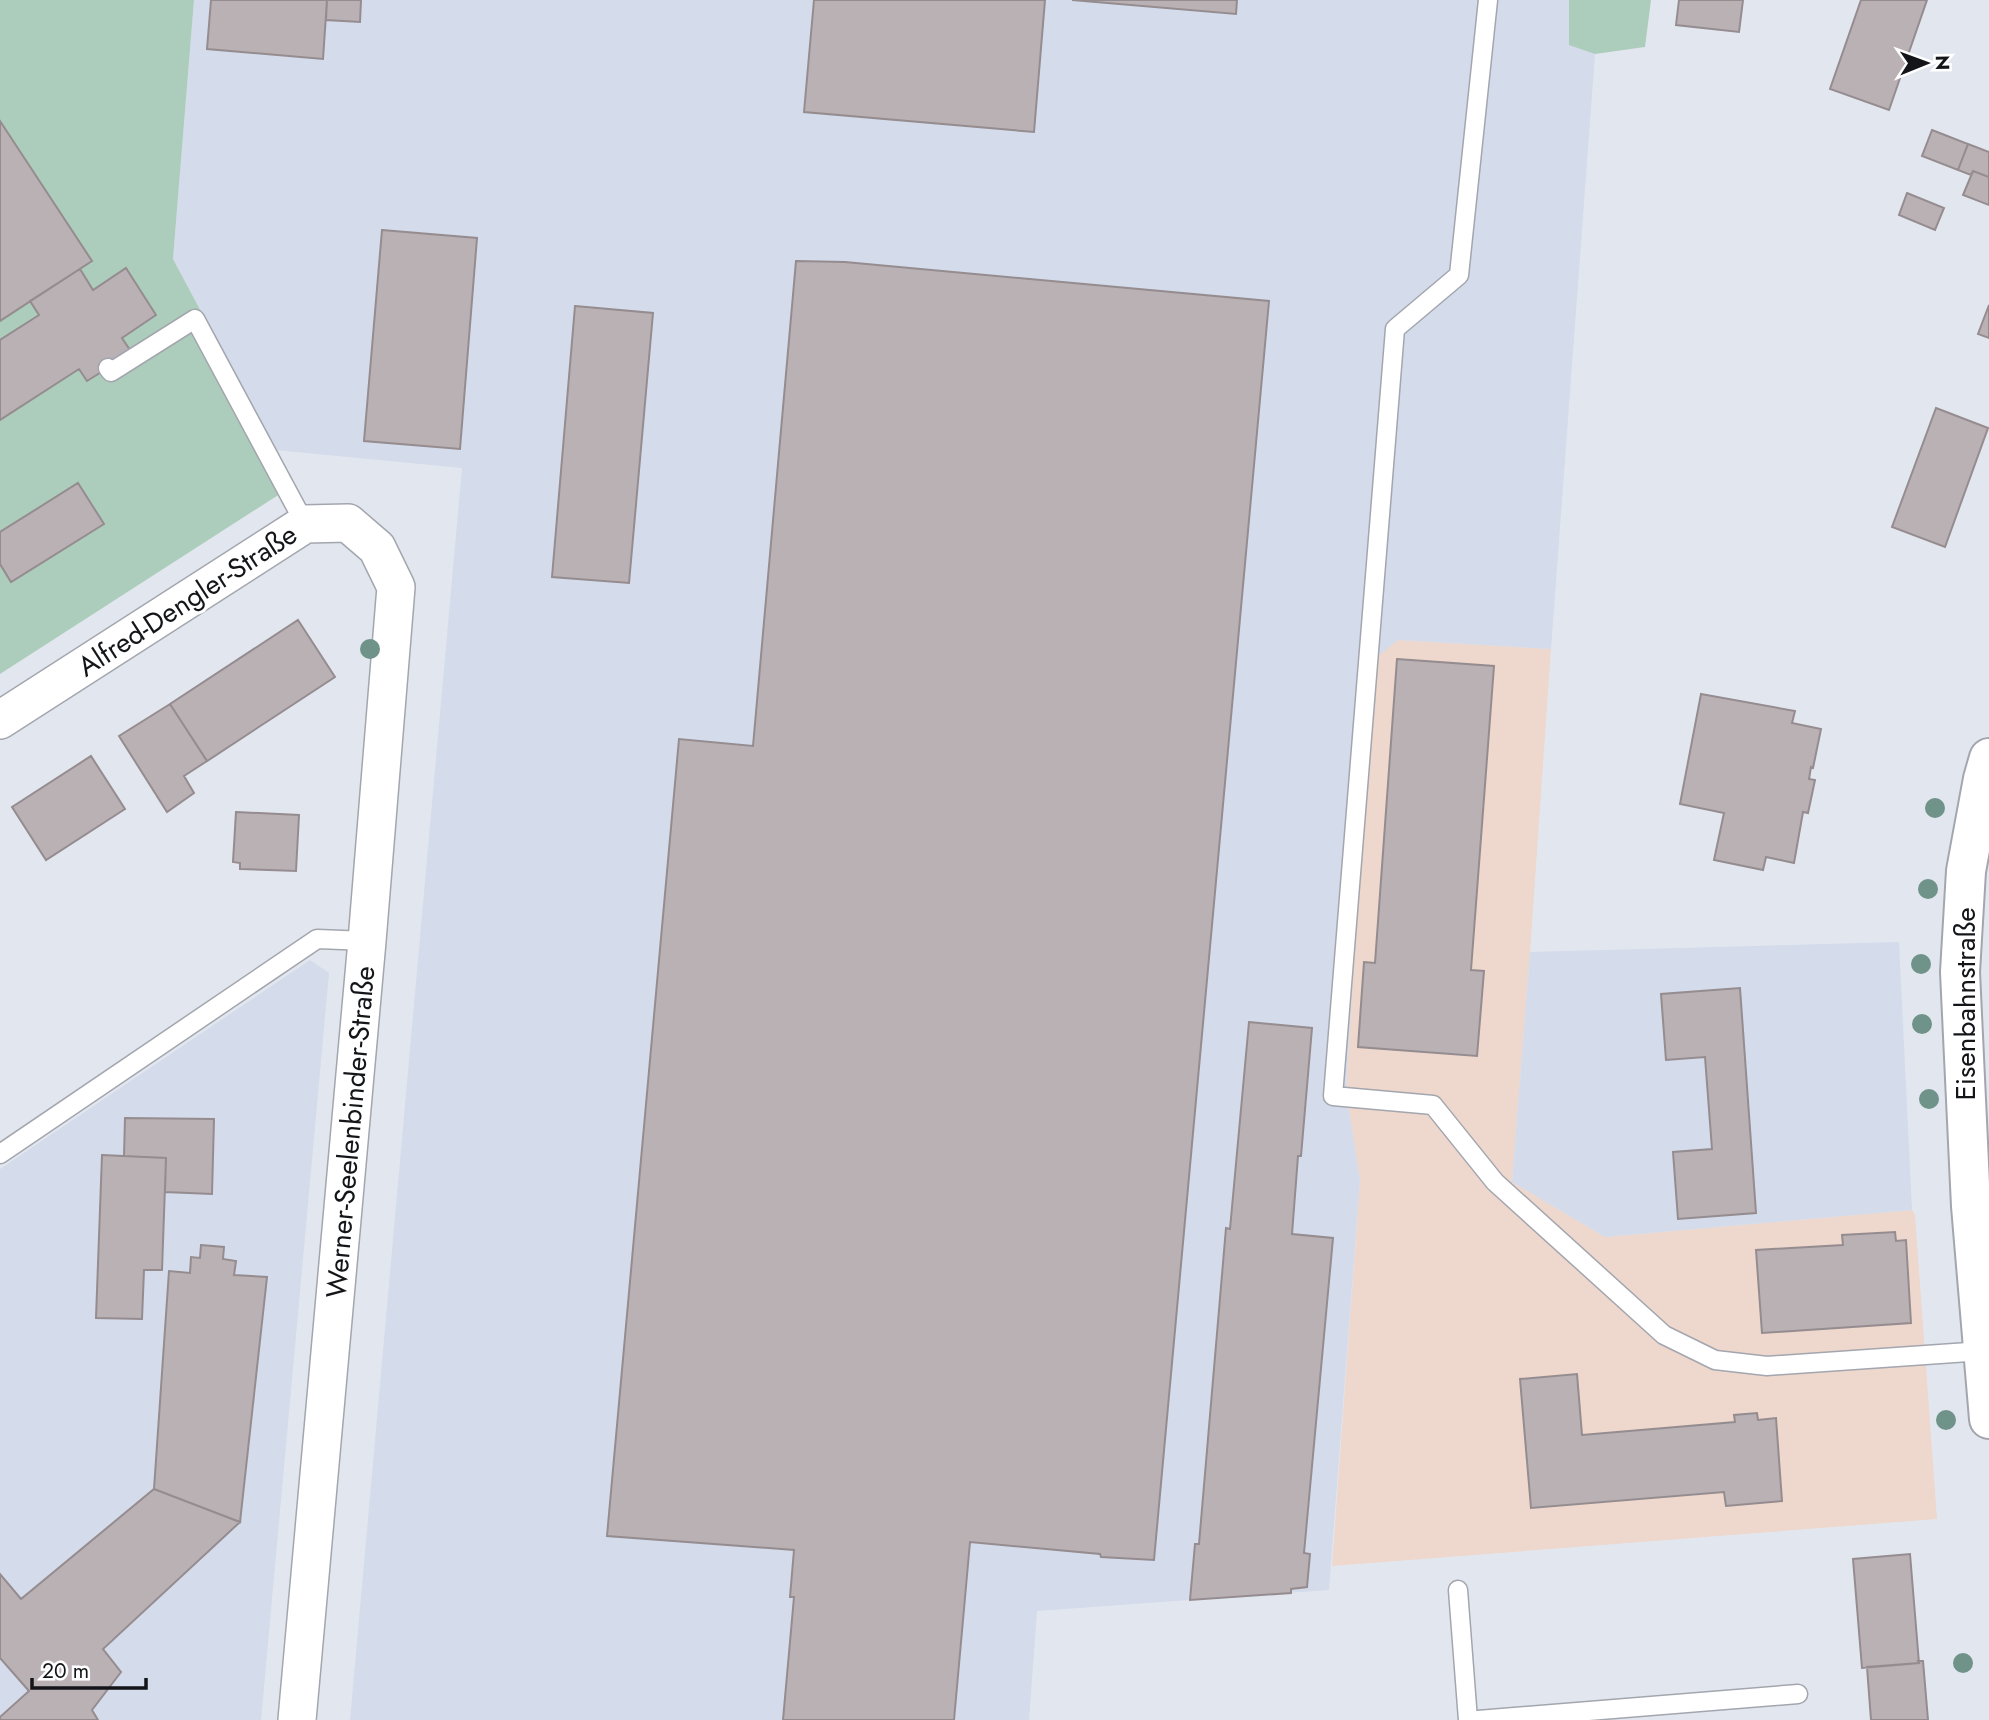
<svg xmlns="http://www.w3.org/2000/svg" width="1989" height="1720" viewBox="0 0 1989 1720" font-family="Jost,sans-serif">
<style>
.commercial{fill:#eed7cc}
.built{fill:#d4dbea}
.green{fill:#adcdbc}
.building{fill:#bab1b5;stroke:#958c90;stroke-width:2}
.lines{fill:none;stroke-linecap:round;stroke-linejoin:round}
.lane-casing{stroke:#a3a6ae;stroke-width:21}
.street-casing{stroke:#a3a6ae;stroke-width:40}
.primary-casing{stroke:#a3a6ae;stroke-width:42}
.lane{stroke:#fff;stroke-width:18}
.street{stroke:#fff;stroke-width:37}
.primary{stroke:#fff;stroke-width:38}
.tree{fill:#6f9289}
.labels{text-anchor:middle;stroke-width:6;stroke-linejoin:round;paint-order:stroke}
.street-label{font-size:28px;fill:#131518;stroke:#fff}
</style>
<rect width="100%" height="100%" fill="#e2e7ef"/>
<path class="commercial" d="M1398 640 1551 649 1530 952 1512 1182 1605 1237 1912 1210 1915 1215 1937 1519 1332 1566 1360 1180 1346 1092 1372 660Z"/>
<path class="built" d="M194 0H1569V44L1595 54 1551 649 1398 640 1372 661 1346 1092 1360 1180 1329 1590 1037 1611 1029 1720H350L462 468 275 450 173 259Z
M1899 942 1912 1210 1605 1237 1512 1182 1530 952Z
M310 960 329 973 261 1720H0V1169Z"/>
<path class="green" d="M0 0H194L173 259 275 450 283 492 0 674Z
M1569 0H1651L1645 47 1595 54 1569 45Z"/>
<path class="building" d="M211 0H327L323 59 207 49Z
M327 0H361L360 22 326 20Z
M814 0H1045L1034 132 804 112Z
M1072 0H1237L1236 14Z
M1679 0H1743L1739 32 1676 25Z
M1861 0H1927L1889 110 1830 89Z
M0 121 92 261 0 321Z
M1932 130 1968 144 1958 170 1922 156Z
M1968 144 1989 152V177L1973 171 1971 175 1958 170Z
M1973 171 1989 177V205L1963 195Z
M1907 193 1944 208 1935 230 1899 215Z
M382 230 477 238 460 449 364 441Z
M796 261 845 262 1269 301 1154 1560 1101 1557 1100 1554 970 1542 954 1720H783L794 1597H790L794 1550 607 1536 679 739 753 746Z
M126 268 156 315 122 338 132 353 87 381 79 369 0 420V340L39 315 30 301 80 269 93 290Z
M1989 305V338L1978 334Z
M575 306 653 313 629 583 552 577Z
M1936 408 1988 428 1945 547 1892 527Z
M78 483 104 524 11 582 0 564V532Z
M298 620 335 677 207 761 170 704Z
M1397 659 1494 666 1471 970 1484 971 1477 1056 1358 1047 1364 962 1375 963Z
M1701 694 1795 711 1792 723 1821 729 1813 768 1811 767 1809 779 1815 780 1808 813 1803 812 1794 863 1766 857 1763 870 1714 860 1724 813 1680 804Z
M170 704 207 761 184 776 194 793 167 812 119 736Z
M91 756 125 809 46 860 12 807Z
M236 812 299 815 296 871 240 869V863L233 862Z
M1740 988 1756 1213 1678 1219 1673 1152 1712 1149 1705 1057 1666 1060 1661 994Z
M1249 1022 1312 1028 1301 1156H1298L1292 1234 1333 1238 1304 1553 1310 1554 1307 1587 1291 1589V1593L1190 1600 1195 1544H1199L1226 1228 1230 1229Z
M125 1118 214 1119 212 1194 165 1192 166 1158 124 1156Z
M102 1155 166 1158 162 1270H144L142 1319 96 1318Z
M1895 1232 1896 1241 1906 1240 1911 1323 1762 1333 1756 1250 1843 1245 1842 1235Z
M201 1245 224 1247 223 1259 236 1261 234 1275 267 1277 240 1522 154 1489 169 1271 190 1273 191 1257 200 1258Z
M1577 1374 1582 1435 1735 1422 1734 1415 1757 1413 1758 1420 1776 1418 1782 1501 1726 1506 1724 1492 1531 1508 1520 1379Z
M154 1489 240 1522 103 1649 121 1672 92 1710 98 1720H0V1717L29 1691 0 1658V1574L21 1599Z
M1910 1554 1919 1663 1862 1668 1853 1559Z
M1918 1661H1923L1928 1720H1871L1867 1667 1919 1663Z"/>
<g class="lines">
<defs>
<path id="lane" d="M1488 0 1459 275 1395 329 1333 1096 1433 1105 1495 1182 1664 1335 1715 1360 1767 1366 1983 1351
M108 368 111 372 195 319 305 524
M0 1154 317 939 367 941
M1458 1590 1468 1720
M1478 1720 1798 1694"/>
<path id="street" d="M0 720 305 524 348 523 377 548 396 587 367 941 297 1720"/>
<path id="primary" d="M1989 758 1983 779 1966 871 1960 972 1971 1206 1989 1419"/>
</defs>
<use href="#lane" class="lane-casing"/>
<use href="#street" class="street-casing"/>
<use href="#primary" class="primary-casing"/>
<use href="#lane" class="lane"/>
<use href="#street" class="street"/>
<use href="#primary" class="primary"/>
</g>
<g class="tree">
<circle cx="370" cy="649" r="10"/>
<circle cx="1935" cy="808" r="10"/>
<circle cx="1928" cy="889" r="10"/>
<circle cx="1921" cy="964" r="10"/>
<circle cx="1922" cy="1024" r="10"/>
<circle cx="1929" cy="1099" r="10"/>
<circle cx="1946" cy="1420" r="10"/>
<circle cx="1963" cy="1663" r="10"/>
</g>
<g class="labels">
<g class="street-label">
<text transform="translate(187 600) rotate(-33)" y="10">Alfred-Dengler-Straße</text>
<text transform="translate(1965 1004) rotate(-90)" y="10">Eisenbahnstraße</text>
<text transform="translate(350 1132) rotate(-85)" y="10">Werner-Seelenbinder-Straße</text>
</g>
</g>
<g transform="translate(1926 63) rotate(89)" stroke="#ffffff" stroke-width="5" paint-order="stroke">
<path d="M0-5L12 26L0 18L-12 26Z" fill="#131518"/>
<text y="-10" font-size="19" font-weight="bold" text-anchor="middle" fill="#131518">N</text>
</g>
<path d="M32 1678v10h114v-10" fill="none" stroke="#131518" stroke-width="3.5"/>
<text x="42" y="1678" font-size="21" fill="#131518" stroke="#ffffff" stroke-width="5" paint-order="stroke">20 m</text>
</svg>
